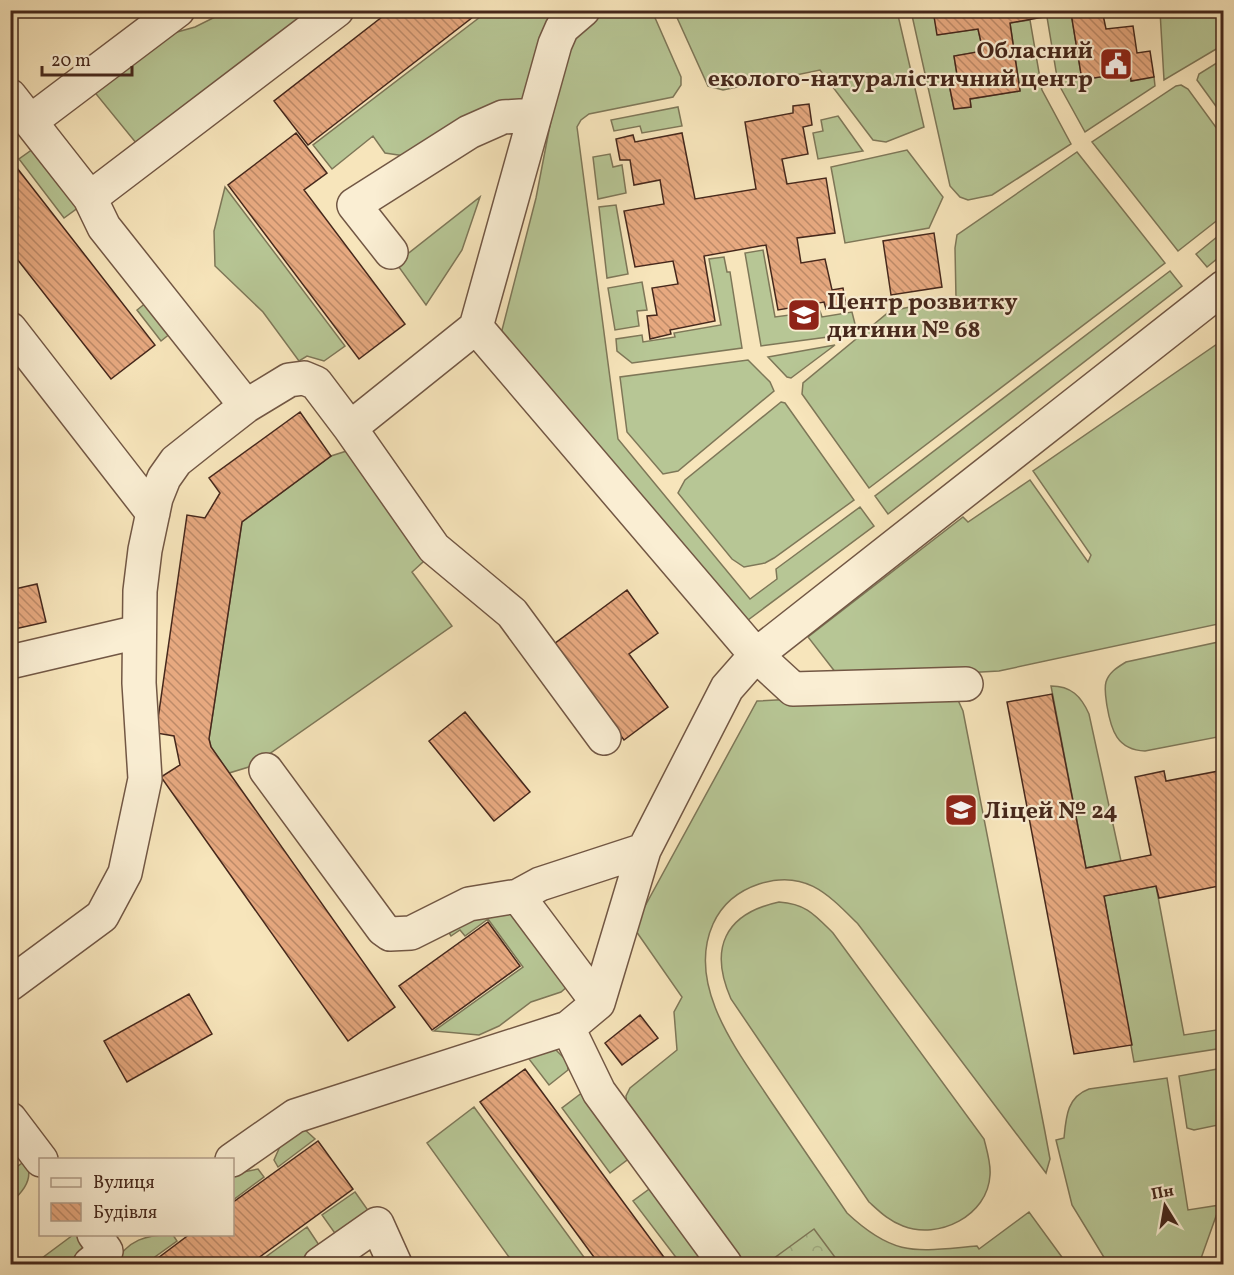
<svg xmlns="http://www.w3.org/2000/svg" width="1234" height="1275" viewBox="0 0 1234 1275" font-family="Vollkorn,serif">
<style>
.grass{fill:#b7c695;stroke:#7e7758;stroke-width:1.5}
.park{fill:url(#park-crowns);stroke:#7e7758;stroke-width:1.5}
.building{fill:url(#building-back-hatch);stroke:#46281c;stroke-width:1.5}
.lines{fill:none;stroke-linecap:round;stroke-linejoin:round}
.minor-casing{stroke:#725744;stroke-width:36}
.minor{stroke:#faeed3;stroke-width:33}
.labels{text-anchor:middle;stroke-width:4.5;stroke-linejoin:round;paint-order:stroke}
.poi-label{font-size:24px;font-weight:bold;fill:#46281c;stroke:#faeed3;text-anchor:start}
</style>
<defs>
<pattern id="park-crowns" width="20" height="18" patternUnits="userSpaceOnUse" patternTransform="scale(1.5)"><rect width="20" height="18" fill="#b7c695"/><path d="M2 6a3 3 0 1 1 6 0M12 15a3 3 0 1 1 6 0" fill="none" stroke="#9faa80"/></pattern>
<pattern id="building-back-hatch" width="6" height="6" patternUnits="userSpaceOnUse" patternTransform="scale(1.5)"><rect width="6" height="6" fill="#e7a980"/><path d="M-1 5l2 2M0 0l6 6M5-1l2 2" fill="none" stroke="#bd8a68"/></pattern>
</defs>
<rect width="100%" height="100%" fill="#f7e5bb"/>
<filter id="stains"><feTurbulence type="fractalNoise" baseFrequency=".00333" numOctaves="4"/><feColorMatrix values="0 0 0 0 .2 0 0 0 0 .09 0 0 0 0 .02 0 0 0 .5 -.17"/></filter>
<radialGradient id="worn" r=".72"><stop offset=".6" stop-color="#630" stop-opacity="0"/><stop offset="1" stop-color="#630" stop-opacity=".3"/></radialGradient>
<path class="grass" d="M227 11H320L141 149 92 89 163 36 195 27Z
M488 11H564L530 100 405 156 385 153 373 136 332 169 313 145Z
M603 11H652L681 77V85L673 97 589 114 581 120 577 127 618 439 750 599 777 579 776 569 860 507 874 526 748 620 501 334 536 198 561 68 569 42Z
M674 11H897L924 127 886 142 873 140 820 70 723 90 708 86Z
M911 11H933L938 35 978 29 983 51 954 56 958 81 949 84 954 109 971 107 970 99 1020 91 1010 23 1030 20 1042 90 1071 144 992 195 968 200 960 197 950 186Z
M1160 11H1223V45L1164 80Z
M1071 13 1082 80 1130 72 1132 81 1154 77 1155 86 1085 132 1058 83 1047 17Z
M1223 59V116L1197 80 1199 74Z
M1181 85 1188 89 1223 137 1224 215 1178 251 1092 142 1176 86Z
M678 107 682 126 642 133 640 126 614 131 611 120Z
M838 116 863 151 818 159 813 133 823 131 821 120Z
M33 149 79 207 64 218 19 159Z
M907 150 943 197 929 228 845 243 831 167Z
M1077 152 1165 263 869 488 802 394 803 383 890 311 956 298 955 248 957 235Z
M610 154 613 167 622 165 626 193 598 199 593 157Z
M225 187 345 346 324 361 307 356 299 361 263 312 215 266 214 231Z
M480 197 462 250 426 305 396 263Z
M616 205 628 274 607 278 599 207Z
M1223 232V254L1207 267 1196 254Z
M763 250 775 317 820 311 822 317 852 312 855 324 843 335 761 346 745 253Z
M724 257 727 272H730L742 348 632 363 617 351 616 339 642 335 643 342 675 337 674 333 721 325 709 259Z
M1170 271 1182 286 888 514 875 496Z
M642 282 647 310 637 311 639 326 615 330 608 288Z
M152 298 176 329 161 341 137 310Z
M1220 342 1224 347 1223 623 999 671 857 679 836 673 808 637 963 517 968 522 1030 480 1088 562 1091 555 1033 471Z
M835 345 791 378 787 377 768 357Z
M748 360 770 382 774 391 678 471 663 474 627 432 620 377Z
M781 402 785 403 854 500 774 558 765 563 744 567 732 559 678 493 685 480Z
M353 449 424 561 412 572 452 626 252 766 229 773 211 747 209 739 242 522 331 456Z
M1223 641V736L1145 751C1117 750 1111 730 1107 706 1106 699 1104 689 1106 682 1109 672 1118 667 1126 662Z
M1051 686C1071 686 1081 696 1089 714L1121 861 1086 868Z
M945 691 957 698 963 711 1045 1132 1050 1159 1046 1173 858 924C828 894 805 869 759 884 738 891 722 904 713 924 685 987 740 1054 772 1103 797 1140 822 1176 847 1213 895 1258 916 1251 977 1246L979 1249 1029 1212 1067 1264H736L627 1109 626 1096 630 1088 677 1050 674 1012 682 997 636 931 638 919 757 701Z
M1156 886 1184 1035 1223 1029V1048L1134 1062 1104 896Z
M779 902C806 904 814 914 833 933L984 1139C987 1151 991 1163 990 1175 988 1216 938 1240 903 1226 889 1221 880 1212 869 1202L731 999C709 949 724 914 779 902Z
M511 913 568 986 561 992 531 1002 499 1026 479 1035 434 1031 523 967 488 919 465 936 460 930 451 936 448 931 470 915Z
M555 1049 567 1061 568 1070 549 1085 529 1059 540 1051Z
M1223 1068V1124L1194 1130 1187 1128 1179 1076Z
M1167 1078 1188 1210 1220 1205 1199 1264H1108L1072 1205 1056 1140 1064 1138C1066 1117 1067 1097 1089 1089Z
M583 1092 631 1157 610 1173 562 1108Z
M474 1107 589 1264H514L427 1143Z
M303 1128 315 1139 278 1167 274 1160 285 1135Z
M25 1161C35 1177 23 1192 11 1202V1171Z
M258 1169 264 1177 233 1200V1174Z
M652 1187 707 1261 703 1264H681L633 1201Z
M355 1192 372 1216 339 1239 322 1215Z
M307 1227 323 1251 304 1264H256Z
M73 1235 79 1236 88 1247 76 1264H34Z
M173 1235 177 1241 145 1264H114C128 1240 146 1234 173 1235Z"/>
<path class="park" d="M814 1229 840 1264H766Z"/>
<path class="building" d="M391 10H482L308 145 274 101Z
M933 10H1102L1106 29 1133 26 1137 53 1150 51 1154 77 1131 81 1130 72 1082 80 1071 13 1038 18 1010 23 1020 91 970 99 971 107 954 109 949 84 958 81 954 56 983 51 978 29 937 35Z
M809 104 812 125 803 127 808 154 782 159 787 184 826 178 835 233 797 238 801 263 825 259 832 290 843 288 846 306 826 309 824 302 778 310 766 245 704 256 715 321 670 330 671 334 650 339 647 316 657 315 652 288 678 284 673 261 635 267 624 211 664 204 660 180 634 185 630 160H620L616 139 633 135 635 142 682 133 695 199 756 189 745 122 793 113V106Z
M296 133 327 173 304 190 405 324 359 359 228 185Z
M10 159 155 345 111 379 10 250Z
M934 233 942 287 891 295 883 241Z
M300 412 331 456 242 522 209 739 211 747 395 1007 348 1041 161 777 180 765 174 736 156 733 187 515 205 518 220 493 209 478Z
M37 584 46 622 10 630V590Z
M627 590 658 633 629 654 668 707 624 740 554 644Z
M1052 694 1086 868 1151 855 1135 777 1164 771 1166 781 1224 770V885L1159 898 1156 886 1104 896 1132 1045 1074 1054 1007 702Z
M465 712 530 792 494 821 429 741Z
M488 922 520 966 432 1030 399 986Z
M189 994 212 1034 127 1082 104 1041Z
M640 1015 658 1038 622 1065 605 1043Z
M525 1069 669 1264H599L480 1102Z
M318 1141 353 1189 250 1264H150L190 1234H232V1203Z"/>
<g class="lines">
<defs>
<path id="minor" d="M10 96 90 198 104 227 246 406
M31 121 178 10
M90 198 337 10
M391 252 354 205 469 132 503 117 535 115
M476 327 756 655 793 689 966 684
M10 329 153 513
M350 428 434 548 512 613 604 738
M10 662 138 632
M266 770 383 929 390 934 411 933 469 904 518 896 540 884 644 850
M518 896 598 1003
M10 984 102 916 125 873 145 779 139 683 140 591 145 550 156 498 164 478 176 461 205 438 246 406 289 380 304 378 316 383 350 428 476 327 555 44 562 28 583 10
M568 1028 599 1092 725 1264
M10 1119 41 1160
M232 1160 295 1116 568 1028 598 1003 644 850 727 688 756 655 1224 287
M90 1264 106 1251 94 1234
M320 1264 377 1224 395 1264"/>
</defs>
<use href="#minor" class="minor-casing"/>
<use href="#minor" class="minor"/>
</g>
<defs>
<symbol id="civic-square" viewBox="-11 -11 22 22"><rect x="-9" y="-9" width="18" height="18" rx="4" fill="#8f2418" stroke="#faeed3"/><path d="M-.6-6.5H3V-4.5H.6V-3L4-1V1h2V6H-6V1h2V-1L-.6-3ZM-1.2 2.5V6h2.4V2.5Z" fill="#fff"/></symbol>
<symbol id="school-square" viewBox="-11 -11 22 22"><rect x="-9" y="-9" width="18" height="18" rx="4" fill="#8f2418" stroke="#faeed3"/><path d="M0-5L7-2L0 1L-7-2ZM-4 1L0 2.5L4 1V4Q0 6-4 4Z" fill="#fff"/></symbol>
</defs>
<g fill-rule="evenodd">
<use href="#civic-square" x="1097" y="45" width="38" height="38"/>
<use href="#school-square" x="785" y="296" width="38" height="38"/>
<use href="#school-square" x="942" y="791" width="38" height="38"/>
</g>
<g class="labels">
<g class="poi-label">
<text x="1093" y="58" text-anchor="end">Обласний<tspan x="1093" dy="28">еколого-натуралістичний центр</tspan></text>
<text x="827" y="309">Центр розвитку<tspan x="827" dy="28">дитини № 68</tspan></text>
<text x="984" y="818">Ліцей № 24</text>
</g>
</g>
<rect width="1234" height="1275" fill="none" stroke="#f7e5bb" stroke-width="36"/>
<rect x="12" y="12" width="1210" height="1251" fill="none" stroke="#46281c" stroke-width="3"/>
<rect x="18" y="18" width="1198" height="1239" fill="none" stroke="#46281c" stroke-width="1.5"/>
<rect x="39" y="1158" width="195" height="78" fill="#faeed3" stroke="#b29f8a" stroke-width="1.5"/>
<rect x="51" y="1178" width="30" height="9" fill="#faeed3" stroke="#b29f8a" stroke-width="1.5"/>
<text x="93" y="1188" font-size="18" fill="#46281c">Вулиця</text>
<rect x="51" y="1203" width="30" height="18" fill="url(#building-back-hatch)" stroke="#b29f8a" stroke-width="1.5"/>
<text x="93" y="1218" font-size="18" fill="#46281c">Будівля</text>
<g transform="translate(1165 1206) rotate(349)" stroke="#faeed3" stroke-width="4.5" paint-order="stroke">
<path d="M0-4.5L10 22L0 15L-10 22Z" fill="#46281c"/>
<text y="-9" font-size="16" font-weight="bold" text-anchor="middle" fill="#46281c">Пн</text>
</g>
<path d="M42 66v9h90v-9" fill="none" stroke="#46281c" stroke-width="3"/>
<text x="51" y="66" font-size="18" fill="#46281c" stroke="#faeed3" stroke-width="4.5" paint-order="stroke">20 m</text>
<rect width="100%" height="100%" filter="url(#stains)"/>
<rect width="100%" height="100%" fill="url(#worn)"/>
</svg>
